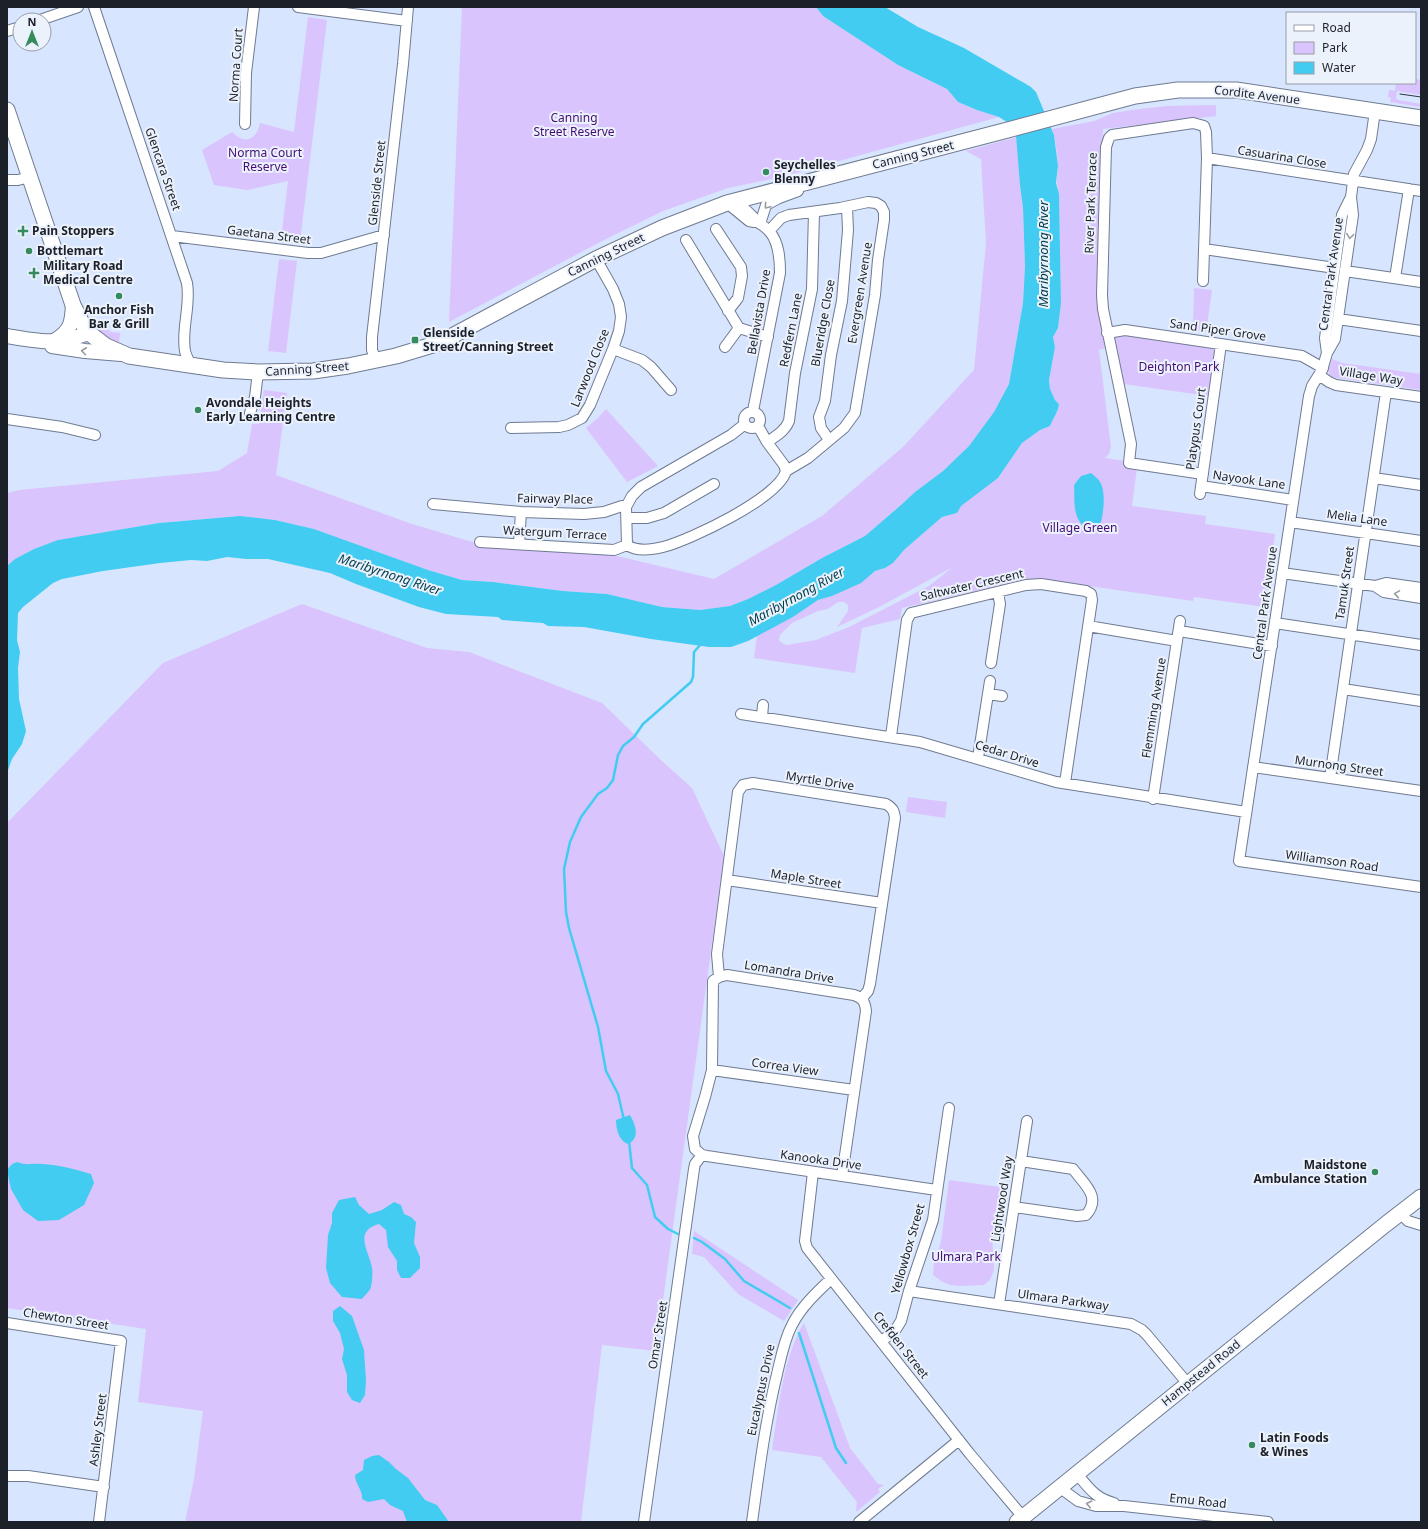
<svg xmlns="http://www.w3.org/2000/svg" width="1428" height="1529" viewBox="0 0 1428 1529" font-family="'Noto Sans',sans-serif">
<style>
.green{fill:#dac4fd;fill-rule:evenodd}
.water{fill:#43ccf1}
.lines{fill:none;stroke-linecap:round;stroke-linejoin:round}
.stream{stroke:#43ccf1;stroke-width:2.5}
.street-casing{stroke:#6f7b91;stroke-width:12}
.secondary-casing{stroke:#6f7b91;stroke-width:16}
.primary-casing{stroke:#6f7b91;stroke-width:17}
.street{stroke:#fff;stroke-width:10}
.secondary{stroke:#fff;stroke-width:14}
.primary{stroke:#fff;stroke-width:15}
.tram{stroke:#323843;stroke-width:1}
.oneway{stroke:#989b9f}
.poi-dot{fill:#358b5f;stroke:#ecf2fc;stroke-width:1.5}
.labels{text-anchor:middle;stroke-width:4;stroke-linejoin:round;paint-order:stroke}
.street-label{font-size:12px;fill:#1b2029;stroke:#ecf2fc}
.park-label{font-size:12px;fill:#440d73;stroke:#ecf2fc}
.poi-label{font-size:12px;font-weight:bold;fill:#1b2029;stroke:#ecf2fc;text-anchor:start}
.water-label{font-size:13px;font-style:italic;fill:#003e4c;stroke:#ecf2fc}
</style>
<rect width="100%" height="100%" fill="#d7e5fe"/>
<path class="green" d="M462 7H816L823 16 898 65 947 89 958 102 977 110 999 117 781 177 728 188 663 211 606 239 449 322Z
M308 17 327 20 300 242 281 239 288 181 247 190 214 185 202 150 232 132C244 145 257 140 260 123L294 132Z
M1415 79 1421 80V95L1397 91 1396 98 1398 100 1421 104V107L1390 102 1391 98 1388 97 1389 90 1395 91 1396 83H1415Z
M1216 105V116L1103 129 1097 305 1106 348 1099 350 1111 447 1109 454 1105 458 1125 461V466L1137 468 1132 506 1206 516 1205 524 1275 534 1265 607 1194 597 1193 601 1041 579H1027L902 608 900 619 862 628 855 673 754 658 757 636 793 617 818 600 832 596 875 571 885 568 893 563 904 550 942 517 957 513 960 506 998 478 1022 443 1040 430 1050 426C1053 418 1058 413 1059 404L1055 400 1050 389 1049 380 1055 347 1053 337 1058 328 1061 303 1059 194C1055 180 1058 178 1058 166 1057 154 1056 139 1052 129L1094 121 1113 113 1132 110 1166 106ZM953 567 929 586 849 627 816 640 787 645 782 643 779 640 780 635 792 623 818 611 828 609 838 602H844L848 605V611L837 627 879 607Z
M1017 137 1020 185 1023 208 1025 266 1023 303 1009 384 994 412 969 446 943 471 915 492 901 505 865 536 822 558 776 585 748 599 730 606 700 610 662 607 607 594 563 591 493 582 462 580 428 570 314 529 275 520 240 516 159 523 59 540 34 549 15 559 7 566V493L19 490 218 471 247 453 252 424H259L264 390 287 393 276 475 412 524 479 544 523 547 617 556 714 579 822 516 903 447 974 370 986 243 981 159 966 151Z
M279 259 297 261 286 353 268 351Z
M1194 288 1212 290 1206 332 1193 330Z
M94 318 111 332 120 333 119 343C107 338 98 331 90 321Z
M1123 334 1216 347 1209 396 1123 384 1114 343 1115 336Z
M1332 359 1342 363 1421 374V390L1331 377 1328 371Z
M606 409 658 466 627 482 586 428 599 417Z
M302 604 427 648 469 652 602 703 663 762 692 788 724 856 656 1351 602 1345 581 1522H185L194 1479 203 1411 138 1402 146 1329 7 1308V823L163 663Z
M908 797 947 802 945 818 906 812Z
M949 1180 1007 1188 1002 1218 992 1234 994 1270 990 1280 984 1285 960 1286 950 1285 941 1281 933 1275 934 1263 941 1242Z
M694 1231 798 1300 784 1321 738 1294 704 1257 692 1254Z
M804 1323 850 1448 878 1484 884 1485 878 1489 880 1492 856 1512 857 1502 821 1457 772 1450C778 1411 783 1357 804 1323Z"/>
<path class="water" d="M816 7H885L918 27 964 48 1031 87 1036 92 1054 135 1058 166 1056 183 1059 194 1061 303 1058 328 1053 337 1055 347 1049 380 1050 389 1055 400 1059 404C1058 413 1053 418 1050 426L1040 430 1022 443 998 478 961 506 957 513 942 517 904 550 893 563 885 568 875 571 861 583 832 596 818 600 793 617 748 641 731 647H709L651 639 584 627 548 626 543 623 502 620 498 617 446 614 419 607 356 584 330 573 268 559H246L227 557 207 561 191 560 160 563 103 571 62 579 53 583 23 607 18 613 17 640 20 652 18 668 19 699 26 731 22 744 12 759 7 773V566L15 559 34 549 58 540 159 523 240 516 275 520 314 529 428 570 462 580 493 582 563 591 607 594 662 607 700 610 730 606 748 599 776 585 822 558 865 536 901 505 915 492 943 471 969 446 994 412 1009 384 1023 303 1025 266 1023 208 1020 185 1016 135 1013 128 1007 122 999 117 977 110 958 102 947 89 898 65 823 16Z
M1091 473C1094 476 1098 478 1100 482 1107 493 1103 520 1098 531L1090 533C1072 518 1075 507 1074 485L1081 476Z
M630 1115C635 1124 641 1138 628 1144 619 1141 616 1129 616 1120Z
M17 1162C27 1166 32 1163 42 1164 59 1165 75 1169 91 1174L94 1183 84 1205 59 1220 38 1221 23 1210 11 1189 7 1170 12 1164Z
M355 1197 359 1205 369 1214 382 1210 394 1202 401 1205 404 1214 411 1217 416 1222 414 1243 420 1257V1268L410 1278H401L397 1270V1261L388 1247 386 1230 379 1224C353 1231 369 1251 372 1268 373 1273 372 1282 371 1287 370 1291 365 1295 362 1299L342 1297 330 1283 326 1268 328 1235 332 1223V1213L339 1200Z
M340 1306 352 1316 364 1350 366 1381 365 1395 360 1403 352 1400 347 1392V1375L342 1359 344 1349 340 1333 333 1321V1311Z
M379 1455 389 1462 396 1469 408 1478 425 1500 437 1505 449 1522H407L403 1511 390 1505 384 1499 368 1502 362 1499C363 1490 355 1484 355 1475L363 1470 364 1460 372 1456Z"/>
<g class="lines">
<path class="stream" d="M624 1120 618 1094 606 1071 598 1027 569 928 566 912 564 869 570 842 581 817 598 794 607 788 613 780 618 755 623 746 634 737 643 724 691 682 693 677 694 652 701 644
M629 1141 632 1168 647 1185 655 1217 668 1229 678 1234
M694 1238 702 1242 725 1259 744 1281 790 1308
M799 1333 836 1448 846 1463"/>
<defs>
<path id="street" d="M94 7 187 283C191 306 181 329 185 351 186 356 189 361 191 365
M298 7 407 21
M40 20 78 7
M7 31 20 27
M245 124 246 73 254 7
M1207 158 1421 191
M7 180H18L30 177
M1351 197 1353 215 1335 339 1327 353 1322 370 1312 386 1309 396 1239 861 1421 887
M735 201C743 206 749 213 756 220 760 224 766 227 770 232 779 243 780 259 780 273L753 411
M727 203 749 221 754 222
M760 224 766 205 779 198 798 191
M716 229 741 267 742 276 738 298 728 311
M769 231 781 218 789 215 840 208 868 202 876 203 881 206 884 212V220L878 260 875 295 855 413 844 428 808 458 786 471
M172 236 308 253H321L384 235
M686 240 739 328 768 337
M1204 249 1335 268
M1345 271 1421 282
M1395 278 1409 189
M1203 281 1207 158 1206 132 1204 126 1193 123 1112 135 1109 138 1106 147 1102 295 1103 309 1131 444 1129 463 1203 474
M1338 319 1421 331
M1107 333 1125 330 1302 356 1323 368
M725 347 739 328
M613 349 642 360 651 367 671 390
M1327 353 1325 338 1342 215 1351 197 1354 174 1367 150 1371 139 1375 111
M376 361 372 350V337L403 64 408 7
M1319 375 1329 382 1336 385 1421 397
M744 420a8 8 0 1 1 16 0a8 8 0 1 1-16 0Z
M250 413 255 397 258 372
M7 419 62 427 95 435
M758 426 767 442 784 465 786 471
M511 428 559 427 568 425 582 418 590 405 613 349 619 331 621 317 619 304 613 289 596 259
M829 440 821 428 819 417 825 401 831 355 842 301 848 230 847 207
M767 442C776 436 785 431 789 421L795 373 812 289 814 212
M1374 478 1421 485
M1201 486 1293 500
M1200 494 1221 344
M433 504 521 512 584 514 604 512 622 506 626 507 632 496 641 487 731 435 745 424
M626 507 627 545C637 552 651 550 663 547 690 540 779 498 786 471
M627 518H647L664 513 714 484
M1290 522 1421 541
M480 542 614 550 627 545
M519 544 521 512
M1282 573 1375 586 1384 592 1421 598
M1375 586 1386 583 1421 588
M1275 623 1421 645
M1088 626 1177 641
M1179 631 1272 646
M991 663 1000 604 998 592
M1343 689 1421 701
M988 694 1002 696
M741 714 920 742 1056 782 1246 812
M762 717 763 705
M891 736 907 620 911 613 1026 585 1041 584 1086 591 1091 594 1092 600 1065 783
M978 758 990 681
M1253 767 1421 791
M1330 778 1386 392
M1153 799 1180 621
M727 880 882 903
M719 977 717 954 738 792 743 785 753 783 886 804C893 808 894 811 895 818L870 984 868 991 862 998
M712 1070 854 1090
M813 1172 805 1241 807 1248 970 1454 1023 1517
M842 1176 866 1011C865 1002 863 998 854 995L727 975 719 977 713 981 712 1070 705 1097 693 1136 695 1149 702 1155 707 1156 923 1188 937 1190
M1014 1207 1077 1216 1086 1215C1102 1197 1084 1184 1073 1169L1021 1161
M1400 1213 1408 1221 1421 1225
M909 1291 1131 1324 1142 1330 1147 1335 1188 1384
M999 1304 1027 1121
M7 1323 121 1341 99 1522
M882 1341 896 1329 901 1321 909 1291 933 1220 949 1108
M1077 1474C1089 1488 1095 1498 1114 1503
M7 1476H28L104 1487
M1059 1487 1078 1501 1096 1506H1124L1268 1522
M644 1522 694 1169 695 1164 702 1155
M752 1522C759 1472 765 1423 777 1374 781 1358 784 1340 792 1325 801 1307 817 1292 831 1279
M859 1522 959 1440"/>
<path id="secondary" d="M7 336C41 342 56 345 89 333
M54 341C71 331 72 323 73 305
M52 346 85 351 121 354"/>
<path id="primary" d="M7 110 73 305 82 323 89 333 106 346 129 356 223 370 258 372 313 371 348 366 396 356 439 343 596 259 662 228 727 203 1000 132 1135 96 1178 90H1236L1421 118
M1017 1522 1386 1224 1421 1197"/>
</defs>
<use href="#street" class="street-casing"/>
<use href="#secondary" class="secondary-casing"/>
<use href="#primary" class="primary-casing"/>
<use href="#street" class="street"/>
<use href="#secondary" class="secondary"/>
<use href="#primary" class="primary"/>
<path class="tram" d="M1400 94 1421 97"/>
</g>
<defs><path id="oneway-chevron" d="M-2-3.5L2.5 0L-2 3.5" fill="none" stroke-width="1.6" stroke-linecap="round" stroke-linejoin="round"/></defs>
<g class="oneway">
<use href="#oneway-chevron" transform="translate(767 206) rotate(130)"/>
<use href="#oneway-chevron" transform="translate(1350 236) rotate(98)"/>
<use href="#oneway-chevron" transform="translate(84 351) rotate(-173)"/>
<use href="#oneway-chevron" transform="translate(1397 594) rotate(-171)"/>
<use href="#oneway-chevron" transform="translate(1089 1504) rotate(-167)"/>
</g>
<g class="poi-dot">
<circle cx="766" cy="172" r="4"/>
<path d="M21 225h4v4h4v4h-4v4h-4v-4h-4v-4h4z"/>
<circle cx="29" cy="251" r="4"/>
<path d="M32 267h4v4h4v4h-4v4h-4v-4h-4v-4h4z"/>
<circle cx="119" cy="296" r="4"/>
<rect x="411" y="336" width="8" height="8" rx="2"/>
<circle cx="198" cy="410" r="4"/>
<circle cx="1375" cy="1172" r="4"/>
<circle cx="1252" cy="1445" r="4"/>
</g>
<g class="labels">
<g class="street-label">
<text transform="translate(236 65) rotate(-86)" y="4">Norma Court</text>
<text transform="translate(1257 95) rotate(7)" y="4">Cordite Avenue</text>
<text transform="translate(913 155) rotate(-14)" y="4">Canning Street</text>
<text transform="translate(1282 157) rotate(9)" y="4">Casuarina Close</text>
<text transform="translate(163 169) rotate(71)" y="4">Glencara Street</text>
<text transform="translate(377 183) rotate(-84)" y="4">Glenside Street</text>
<text transform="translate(1091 203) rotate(-88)" y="4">River Park Terrace</text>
<text transform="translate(269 235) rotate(7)" y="4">Gaetana Street</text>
<text transform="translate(606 255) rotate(-26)" y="4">Canning Street</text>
<text transform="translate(1331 274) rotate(-82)" y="4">Central Park Avenue</text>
<text transform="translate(860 293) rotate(-81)" y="4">Evergreen Avenue</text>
<text transform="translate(759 312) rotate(-80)" y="4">Bellavista Drive</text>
<text transform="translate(823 323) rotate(-80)" y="4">Blueridge Close</text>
<text transform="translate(791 330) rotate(-79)" y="4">Redfern Lane</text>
<text transform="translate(1218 330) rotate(8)" y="4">Sand Piper Grove</text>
<text transform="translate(590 368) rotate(-68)" y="4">Larwood Close</text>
<text transform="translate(307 369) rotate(-4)" y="4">Canning Street</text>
<text transform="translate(1371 376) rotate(9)" y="4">Village Way</text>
<text transform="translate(1196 429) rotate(-82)" y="4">Platypus Court</text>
<text transform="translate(1249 480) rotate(8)" y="4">Nayook Lane</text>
<text transform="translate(555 499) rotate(1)" y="4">Fairway Place</text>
<text transform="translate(1357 518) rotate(8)" y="4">Melia Lane</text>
<text transform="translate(555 533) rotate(3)" y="4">Watergum Terrace</text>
<text transform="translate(1345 583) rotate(-82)" y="4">Tamuk Street</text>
<text transform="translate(972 585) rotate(-13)" y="4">Saltwater Crescent</text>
<text transform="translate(1265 603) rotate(-82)" y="4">Central Park Avenue</text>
<text transform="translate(1154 708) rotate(-81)" y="4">Flemming Avenue</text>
<text transform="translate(1007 754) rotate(17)" y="4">Cedar Drive</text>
<text transform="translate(1339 766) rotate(8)" y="4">Murnong Street</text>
<text transform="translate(820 781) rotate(9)" y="4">Myrtle Drive</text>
<text transform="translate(1332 861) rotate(8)" y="4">Williamson Road</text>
<text transform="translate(806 879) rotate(9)" y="4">Maple Street</text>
<text transform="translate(789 972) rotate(9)" y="4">Lomandra Drive</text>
<text transform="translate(785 1067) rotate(8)" y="4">Correa View</text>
<text transform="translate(821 1160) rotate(8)" y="4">Kanooka Drive</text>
<text transform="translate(1002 1199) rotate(-81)" y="4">Lightwood Way</text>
<text transform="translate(908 1249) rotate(-74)" y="4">Yellowbox Street</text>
<text transform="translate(1063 1300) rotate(8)" y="4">Ulmara Parkway</text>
<text transform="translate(66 1319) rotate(9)" y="4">Chewton Street</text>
<text transform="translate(658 1335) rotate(-81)" y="4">Omar Street</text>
<text transform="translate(901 1345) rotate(52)" y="4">Crefden Street</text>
<text transform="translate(1201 1373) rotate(-39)" y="4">Hampstead Road</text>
<text transform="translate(761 1390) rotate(-78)" y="4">Eucalyptus Drive</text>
<text transform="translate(98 1430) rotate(-83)" y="4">Ashley Street</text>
<text transform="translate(1198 1501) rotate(6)" y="4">Emu Road</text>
</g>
<g class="park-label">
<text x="574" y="122">Canning<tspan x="574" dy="14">Street Reserve</tspan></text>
<text x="265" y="157">Norma Court<tspan x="265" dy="14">Reserve</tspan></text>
<text x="1179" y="371">Deighton Park</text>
<text x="1080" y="532">Village Green</text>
<text x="966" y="1261">Ulmara Park</text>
</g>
<g class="poi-label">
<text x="774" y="169">Seychelles<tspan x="774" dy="14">Blenny</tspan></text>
<text x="32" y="235">Pain Stoppers</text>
<text x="37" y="255">Bottlemart</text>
<text x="43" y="270">Military Road<tspan x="43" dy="14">Medical Centre</tspan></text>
<text x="119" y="314" text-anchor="middle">Anchor Fish<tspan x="119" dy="14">Bar &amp; Grill</tspan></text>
<text x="423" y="337">Glenside<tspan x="423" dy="14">Street/Canning Street</tspan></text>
<text x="206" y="407">Avondale Heights<tspan x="206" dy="14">Early Learning Centre</tspan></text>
<text x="1367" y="1169" text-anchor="end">Maidstone<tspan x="1367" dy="14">Ambulance Station</tspan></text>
<text x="1260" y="1442">Latin Foods<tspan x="1260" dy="14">&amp; Wines</tspan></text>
</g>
<g class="water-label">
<text transform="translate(1043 254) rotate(-90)" y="5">Maribyrnong River</text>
<text transform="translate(390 574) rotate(18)" y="5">Maribyrnong River</text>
<text transform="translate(796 596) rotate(-29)" y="5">Maribyrnong River</text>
</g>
</g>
<rect width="1428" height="1529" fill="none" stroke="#1b2029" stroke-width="16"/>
<rect x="1286" y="12" width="130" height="72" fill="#ecf2fc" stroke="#989ea8"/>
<rect x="1294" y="25" width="20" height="6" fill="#ffffff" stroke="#989ea8"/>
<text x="1322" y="32" font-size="12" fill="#1b2029">Road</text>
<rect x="1294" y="42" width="20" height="12" fill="#dac4fd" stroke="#989ea8"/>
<text x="1322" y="52" font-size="12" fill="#1b2029">Park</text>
<rect x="1294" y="62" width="20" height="12" fill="#43ccf1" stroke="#989ea8"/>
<text x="1322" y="72" font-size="12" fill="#1b2029">Water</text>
<g transform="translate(32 32)"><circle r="19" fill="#ecf2fc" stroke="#989ea8"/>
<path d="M0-3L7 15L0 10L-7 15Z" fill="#358b5f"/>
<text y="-6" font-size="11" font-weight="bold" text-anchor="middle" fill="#1b2029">N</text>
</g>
</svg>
